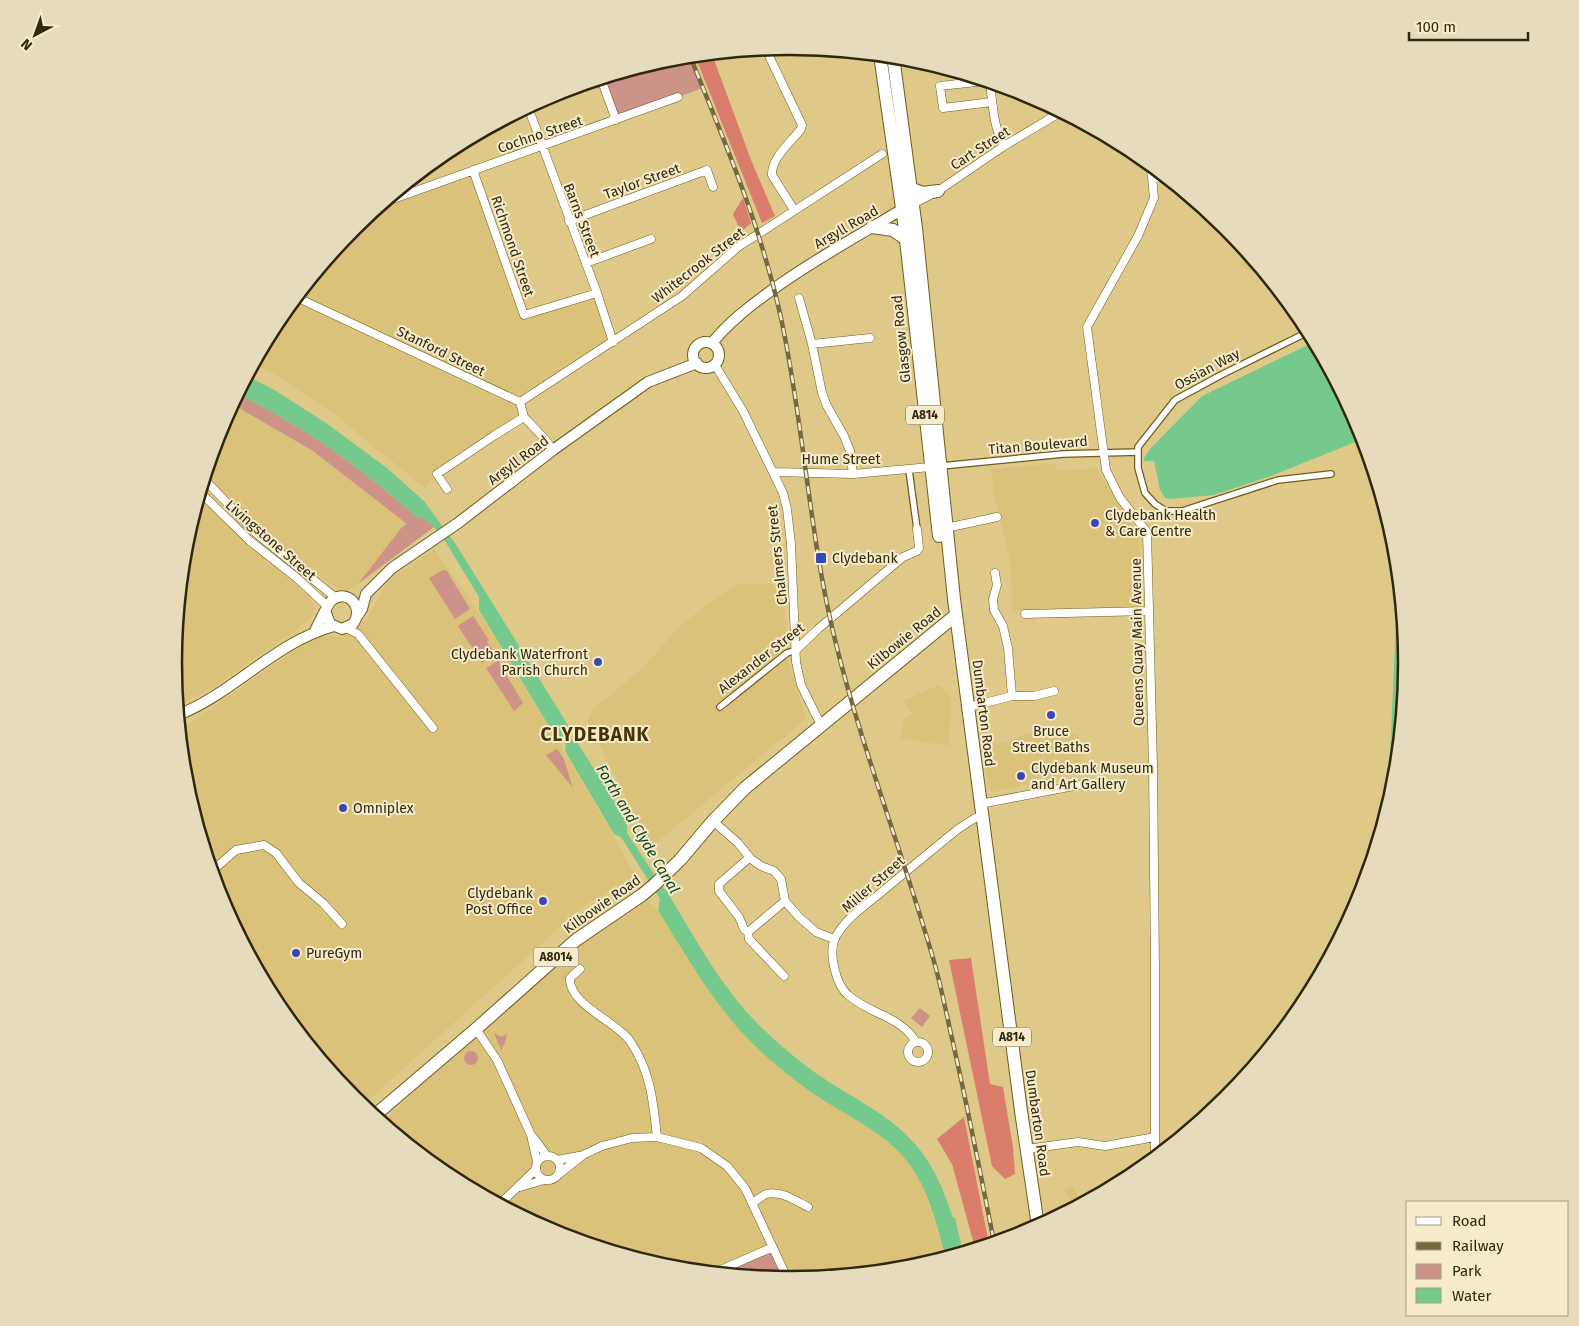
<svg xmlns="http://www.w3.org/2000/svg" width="1579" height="1326" viewBox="0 0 1579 1326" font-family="'Fira Sans',sans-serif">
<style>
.built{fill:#dac27a}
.green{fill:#cd9388}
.forest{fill:#da7d6c}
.water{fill:#76c98d}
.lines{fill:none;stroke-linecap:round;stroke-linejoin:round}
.pedestrian-casing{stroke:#705c1a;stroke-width:8}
.minor-casing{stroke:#705c1a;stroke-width:9}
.tertiary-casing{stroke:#705c1a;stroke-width:12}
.primary-casing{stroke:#705c1a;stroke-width:14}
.pedestrian{stroke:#fff;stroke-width:5.5}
.minor{stroke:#fff;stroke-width:8}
.tertiary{stroke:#fff;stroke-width:10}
.primary{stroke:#fff;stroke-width:12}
.rail-casing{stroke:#76683f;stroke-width:4.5}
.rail{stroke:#f6ebcb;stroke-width:2.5;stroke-dasharray:8;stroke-linecap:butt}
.poi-dot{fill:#3847ba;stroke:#f6ebcb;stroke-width:2}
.labels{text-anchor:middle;stroke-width:4;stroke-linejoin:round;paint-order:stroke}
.shield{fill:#f6ebcb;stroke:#6b6246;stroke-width:1}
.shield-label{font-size:12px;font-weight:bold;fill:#30280d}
.street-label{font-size:14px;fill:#30280d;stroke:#f6ebcb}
.poi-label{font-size:14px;fill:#30280d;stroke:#f6ebcb;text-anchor:start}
.water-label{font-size:15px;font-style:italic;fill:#074822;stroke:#f6ebcb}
.district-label{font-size:19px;font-weight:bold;letter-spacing:1px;fill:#443500;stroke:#f6ebcb}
.rim{fill:none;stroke:#30280d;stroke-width:2.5}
</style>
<rect width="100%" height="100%" fill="#dfc989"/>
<path class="built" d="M473 170 524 315 597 293 613 342 520 402 524 417 437 474 425 488 324 406 273 373 254 364 277 320 354 227 382 203Z
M1247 253 1269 279 1240 265Z
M232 404 313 451 407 524 358 584 349 590 339 589 272 546 204 479 220 427Z
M1056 463 1057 471 1096 468 1139 535 1141 605 1137 609 1013 611 1010 561 994 496 991 469Z
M200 492 297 578 314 605 315 609 314 614 309 619 297 629 211 689 177 706 173 663 185 542Z
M434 549 478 611 580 778 635 875 581 908 362 1106 353 1099 277 1005 220 899 185 783 179 731 313 637 345 635 367 619 385 584Z
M736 584H785L786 654 806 719 651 847 587 721 594 708 643 668 679 626Z
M939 685 951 697 949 746 900 738 904 720 913 713 902 701Z
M1043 730 1044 734 1056 732 1078 734 1083 771 992 792 988 783 983 747 1008 742 1023 735Z
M642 895 658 910 689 961 722 1008 754 1045 804 1087 857 1120 881 1136 905 1158 918 1177 925 1194 946 1257 910 1268 789 1280 669 1268 553 1233 447 1176 382 1123 410 1097 437 1062 576 940Z
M1073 1186 1080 1199 1107 1189 1075 1206 1064 1190Z"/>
<path class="green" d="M690 56 703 88 616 120 601 79 669 58Z
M237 394C304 425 363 470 418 518H423L434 527 358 584 402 527 407 524 313 451 232 404Z
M443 570 447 571 470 609 455 619 429 578Z
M473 616 489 640 487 642 496 654 482 663 458 626Z
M498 661 523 703 514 711 486 668Z
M557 749 564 759 573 788 546 755Z
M920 1008 930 1016 922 1027 911 1018Z
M494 1033 501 1037 507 1034 505 1043 501 1050Z
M464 1058a7 7 0 1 1 14 0a7 7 0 1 1-14 0Z
M773 1247 788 1280 716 1272Z"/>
<path class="forest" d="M712 54 751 160 775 216 762 223 695 56Z
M743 198 751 223 741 232 733 214Z
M971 958 990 1084 1003 1087 1013 1147 1015 1174 1005 1179 992 1166 949 960Z
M964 1117 989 1244 975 1248 952 1164 937 1139Z"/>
<path class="water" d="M1314 342 1359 427 1363 439 1271 476 1214 495 1171 499 1165 498 1160 490 1154 461H1144V458L1151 448 1202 396Z
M247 376 276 391 326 423 387 468 424 501 457 546 571 730 570 736 572 741 577 742 627 821V833L664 889 666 890C695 938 723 991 764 1030 784 1049 806 1067 829 1082 861 1102 897 1120 920 1150 936 1170 945 1194 953 1218H955L961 1243 959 1253 946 1257C937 1228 930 1194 912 1168 890 1136 855 1120 823 1100 799 1084 775 1065 754 1045 715 1007 687 957 658 910L660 899 621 837 614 834 565 751 566 745 563 740 556 738 479 610V597L445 541 434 527 423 518H418C363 470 304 425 237 394Z
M1398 577 1406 663 1394 784 1388 803Z"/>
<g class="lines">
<defs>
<path id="pedestrian" d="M1308 332 1221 375 1175 400 1138 447V468L1145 493 1155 504 1166 511H1182L1278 480 1331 474
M941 466 1063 454 1138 452
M909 470 917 529
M720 707 787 653 796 650"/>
<path id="minor" d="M773 48 770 52V58L802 125 801 129C791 142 771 158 772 175L794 210
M601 79 616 120
M985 81 940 86 943 108 992 102
M990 83C993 105 993 126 1004 146
M528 107 597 293 613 342
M1150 165 1152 177 1167 178
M473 170 524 315 597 293
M1152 177 1154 198 1138 236 1087 327 1106 470 1120 498 1147 532 1153 766 1155 968V1137
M382 203 678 97
M913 204 938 191 1004 146 1061 112
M569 221 707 170 713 187
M586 263 651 239
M296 297 520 402 524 417 544 438 553 450
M799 298 812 344 822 393 827 406 844 436 850 451 853 474
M812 344 870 338
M715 365 743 411 783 493 787 509 791 544 796 662 801 685 821 725
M520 402 682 296 738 247 882 154
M774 472 853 474 930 467
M204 479 257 534 336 598
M447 489 437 474 495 435 524 417
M200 492 250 541 297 578 327 606
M946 528 997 517
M995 573 997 585 993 599 994 610 1003 626 1008 648 1012 696
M1025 614 1148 611
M346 628 358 634 433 728
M796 650 818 629 903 557 917 551 919 548 917 529
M969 707 1012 696H1034L1054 691
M980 804 1079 785
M713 821 738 843 751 859 761 866 774 871 781 879 785 901 799 917 816 932 834 939
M211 872 236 850 264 845 276 853 299 883 323 903 342 924
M748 932 744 929 739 917 719 891V884L749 858
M580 969 570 978C568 1004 617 1022 630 1041 651 1072 653 1101 657 1137
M784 976 749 939 748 932 785 901
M476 1029 497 1060 531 1135 537 1162
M908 1052a10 10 0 1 1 20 0a10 10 0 1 1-20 0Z
M916 1042C901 1016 869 1014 848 995 836 985 828 953 835 938 844 920 863 907 878 895 904 873 931 851 958 829L975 818 983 817
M534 1138 547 1156
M1027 1149 1078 1142 1105 1146 1155 1137V1157
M536 1168a12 12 0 1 1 24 0a12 12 0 1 1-24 0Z
M557 1160 579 1156
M559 1174 583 1155 602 1146 632 1138 657 1137 701 1148 727 1166 745 1188 788 1280
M520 1187 544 1180
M753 1203C757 1200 762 1196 766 1194 781 1190 796 1201 808 1207
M500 1204 535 1170
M716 1272 773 1247"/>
<path id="tertiary" d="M693 355a13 13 0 1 1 26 0a13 13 0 1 1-26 0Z
M712 343C729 322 750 306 772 290 813 260 858 236 901 210
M358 615 362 609 366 594 392 568 458 523 553 450 648 382 697 363
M315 631C318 625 328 603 332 600 348 588 365 608 353 624L342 629 330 624 326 613
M178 715C234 693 275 642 334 626"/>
<path id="primary" d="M880 55 904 222 939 536
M893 56 916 228 954 599 1021 1111 1038 1226
M910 188 923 193 938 191
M872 227 893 230 906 239
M374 1116 476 1029 576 940 642 895 654 885 680 860 713 821 745 788 956 615"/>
</defs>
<use href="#pedestrian" class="pedestrian-casing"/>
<use href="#minor" class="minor-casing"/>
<use href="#tertiary" class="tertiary-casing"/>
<use href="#primary" class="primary-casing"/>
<use href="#pedestrian" class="pedestrian"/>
<use href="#minor" class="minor"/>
<use href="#tertiary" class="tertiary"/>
<use href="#primary" class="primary"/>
<defs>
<path id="rail" d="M690 56C725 142 761 227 781 318 804 425 809 534 835 640 862 750 904 856 935 965 942 990 947 1017 953 1043 968 1109 981 1176 994 1242"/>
</defs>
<use href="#rail" class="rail-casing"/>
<use href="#rail" class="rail"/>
</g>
<g class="poi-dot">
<circle cx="1095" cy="523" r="5"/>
<rect x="815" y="552" width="12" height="12" rx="2.5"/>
<circle cx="598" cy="662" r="5"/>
<circle cx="1051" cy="715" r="5"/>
<circle cx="1021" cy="776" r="5"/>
<circle cx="343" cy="808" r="5"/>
<circle cx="543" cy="901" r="5"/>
<circle cx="296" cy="953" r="5"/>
</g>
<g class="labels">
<g class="shield">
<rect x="906" y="405.5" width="38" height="19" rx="4"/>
<rect x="533.5" y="947.5" width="45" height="19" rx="4"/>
<rect x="993" y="1027.5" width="38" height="19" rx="4"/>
</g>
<g class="shield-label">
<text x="925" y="419">A814</text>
<text x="556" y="961">A8014</text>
<text x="1012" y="1041">A814</text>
</g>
<g class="street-label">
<text transform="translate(540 134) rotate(-19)" y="5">Cochno Street</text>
<text transform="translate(980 148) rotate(-33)" y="5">Cart Street</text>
<text transform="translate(642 181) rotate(-20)" y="5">Taylor Street</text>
<text transform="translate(582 220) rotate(69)" y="5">Barns Street</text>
<text transform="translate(846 227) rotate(-30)" y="5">Argyll Road</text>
<text transform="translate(513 246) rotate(71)" y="5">Richmond Street</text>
<text transform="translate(698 265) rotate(-38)" y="5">Whitecrook Street</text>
<text transform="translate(901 339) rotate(-96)" y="5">Glasgow Road</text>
<text transform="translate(441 351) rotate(26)" y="5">Stanford Street</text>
<text transform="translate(1207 369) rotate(-28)" y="5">Ossian Way</text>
<text transform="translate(1038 445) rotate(-5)" y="5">Titan Boulevard</text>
<text x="841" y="464">Hume Street</text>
<text transform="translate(518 460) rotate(-37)" y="5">Argyll Road</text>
<text transform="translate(271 540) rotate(41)" y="5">Livingstone Street</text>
<text transform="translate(777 555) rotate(-96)" y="5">Chalmers Street</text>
<text transform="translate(904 638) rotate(-39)" y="5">Kilbowie Road</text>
<text transform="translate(1137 642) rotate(-91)" y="5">Queens Quay Main Avenue</text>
<text transform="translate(761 658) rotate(-38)" y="5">Alexander Street</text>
<text transform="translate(984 713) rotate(83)" y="5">Dumbarton Road</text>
<text transform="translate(873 884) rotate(-41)" y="5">Miller Street</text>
<text transform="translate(602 904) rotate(-35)" y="5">Kilbowie Road</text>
<text transform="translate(1038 1123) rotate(82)" y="5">Dumbarton Road</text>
</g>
<g class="poi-label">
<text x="1105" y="520">Clydebank Health<tspan x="1105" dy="16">&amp; Care Centre</tspan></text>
<text x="832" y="563">Clydebank</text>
<text x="588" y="659" text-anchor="end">Clydebank Waterfront<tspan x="588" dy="16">Parish Church</tspan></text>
<text x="1051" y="736" text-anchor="middle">Bruce<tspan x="1051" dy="16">Street Baths</tspan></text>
<text x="1031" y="773">Clydebank Museum<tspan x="1031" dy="16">and Art Gallery</tspan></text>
<text x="353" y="813">Omniplex</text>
<text x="533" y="898" text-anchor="end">Clydebank<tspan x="533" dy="16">Post Office</tspan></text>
<text x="306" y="958">PureGym</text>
</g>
<g class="water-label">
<text transform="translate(638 829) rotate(59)" y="5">Forth and Clyde Canal</text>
</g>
<g class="district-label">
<text x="595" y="741">CLYDEBANK</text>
</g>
</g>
<path d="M0 0H1579V1326H0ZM182 663a608 608 0 1 1 1216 0a608 608 0 1 1-1216 0Z" fill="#e6dbbc" fill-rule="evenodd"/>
<path class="rim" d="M182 663a608 608 0 1 1 1216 0a608 608 0 1 1-1216 0Z"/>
<rect x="1406" y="1201" width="162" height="115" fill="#f6ebcb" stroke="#a79d7f"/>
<rect x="1416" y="1217" width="25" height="8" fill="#ffffff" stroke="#a79d7f"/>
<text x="1452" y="1226" font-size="15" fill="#30280d">Road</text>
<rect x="1416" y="1242" width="25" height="8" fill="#76683f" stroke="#a79d7f"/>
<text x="1452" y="1251" font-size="15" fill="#30280d">Railway</text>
<rect x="1416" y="1264" width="25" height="15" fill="#cd9388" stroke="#a79d7f"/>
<text x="1452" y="1276" font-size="15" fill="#30280d">Park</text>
<rect x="1416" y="1288" width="25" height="15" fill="#76c98d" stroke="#a79d7f"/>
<text x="1452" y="1301" font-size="15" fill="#30280d">Water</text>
<g transform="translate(35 35) rotate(221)" stroke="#f6ebcb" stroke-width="4" paint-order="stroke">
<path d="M0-4L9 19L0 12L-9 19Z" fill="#30280d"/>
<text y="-8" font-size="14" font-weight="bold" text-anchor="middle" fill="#30280d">N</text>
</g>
<path d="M1409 32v8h119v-8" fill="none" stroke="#30280d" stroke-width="2.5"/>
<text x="1416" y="32" font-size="15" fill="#30280d" stroke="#f6ebcb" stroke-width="4" paint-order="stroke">100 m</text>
</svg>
